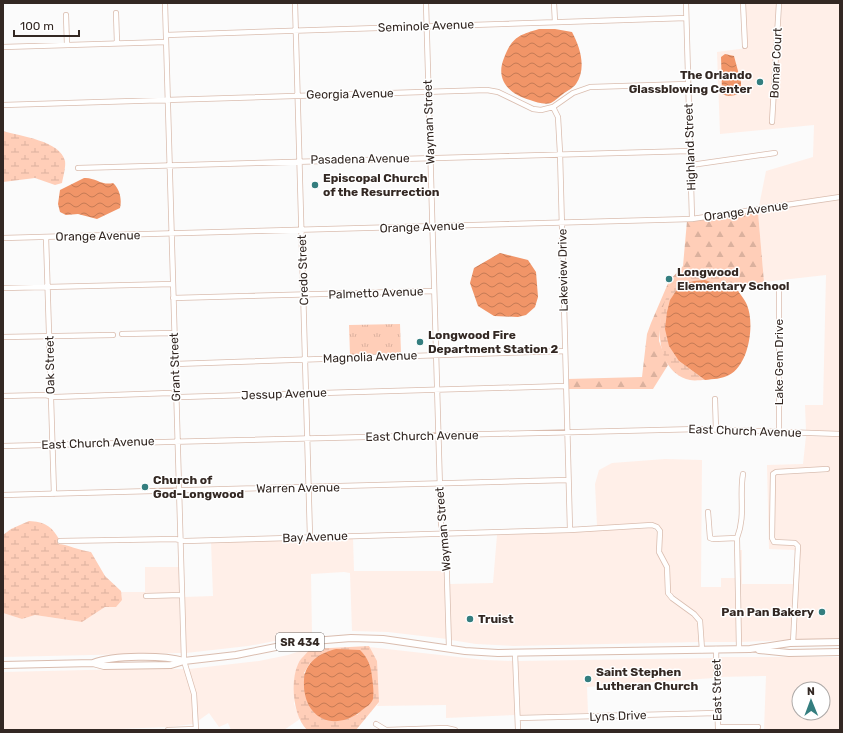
<svg xmlns="http://www.w3.org/2000/svg" width="843" height="733" viewBox="0 0 843 733" font-family="Rubik,sans-serif">
<style>
.built{fill:#ffefe8;fill-rule:evenodd}
.grass{fill:url(#grass-tufts)}
.forest{fill:url(#forest-firs)}
.wetland{fill:url(#wetland-marsh);fill-rule:evenodd}
.water{fill:url(#water-waves)}
.lines{fill:none;stroke-linecap:round;stroke-linejoin:round}
.minor-casing{stroke:#dabdaf;stroke-width:6}
.major-casing{stroke:#dabdaf;stroke-width:8}
.minor{stroke:#fff;stroke-width:4.5}
.major{stroke:#fff;stroke-width:6}
.poi-dot{fill:#347e7f;stroke:#fff;stroke-width:1.5}
.labels{text-anchor:middle;stroke-width:3;stroke-linejoin:round;paint-order:stroke}
.shield{fill:#fff;stroke:#706865;stroke-width:1}
.shield-label{font-size:11px;font-weight:bold;fill:#332823}
.street-label{font-size:12px;fill:#332823;stroke:#fff}
.poi-label{font-size:12px;font-weight:bold;fill:#332823;stroke:#fff;text-anchor:start}
</style>
<defs>
<pattern id="grass-tufts" width="24" height="20" patternUnits="userSpaceOnUse"><rect width="24" height="20" fill="#ffceb8"/><path d="M3 7l-1-3M5 7V3M7 7l1-3M15 17l-1-3M17 17v-4M19 17l1-3" fill="none" stroke="#dbb19e"/></pattern>
<pattern id="forest-firs" width="22" height="20" patternUnits="userSpaceOnUse"><rect width="22" height="20" fill="#ffceb8"/><path d="M5 1l3.5 6h-7zM16 11l3.5 6h-7z" fill="#dbb19e"/></pattern>
<pattern id="wetland-marsh" width="20" height="14" patternUnits="userSpaceOnUse"><rect width="20" height="14" fill="#ffceb8"/><path d="M1 5h8M5 5V1M11 12h8M15 12V8" fill="none" stroke="#dbb19e"/></pattern>
<pattern id="water-waves" width="16" height="10" patternUnits="userSpaceOnUse"><rect width="16" height="10" fill="#f19568"/><path d="M0 5q4-4 8 0t8 0" fill="none" stroke="#c47a55"/></pattern>
</defs>
<rect width="100%" height="100%" fill="#fbfbfb"/>
<path class="built" d="M746 3H777L770 124 774 125 782 3H840V195L759 206 766 171 813 157 814 125 720 134 717 52 747 48ZM734 56 741 82V92L739 94 724 96 722 94 721 57Z
M840 200V432L806 431 805 405H823L826 275 764 282 758 212Z
M806 436 840 437V638L795 640 800 546 795 540 775 539 774 537 775 475 829 472V467L776 470 772 472 770 539 774 544 794 545 796 547V553L794 550 769 549 767 465 803 464Z
M665 459 702 460 701 587H721V578H735V551L737 642H704L702 620 695 612 670 592V567L661 552 662 532 652 523 597 526 595 484 599 470 612 463Z
M652 528 657 532V553L665 568 666 594 698 622 699 642 514 646 476 644 451 640 450 584 493 583 497 535Z
M353 538 354 571H445L447 639 388 632 352 631 350 573 344 572 311 574 312 634 248 646 186 653 184 597 213 596 211 542Z
M740 550H742V584H793L791 640 741 642Z
M145 567H179V592L144 594V599L179 597 181 653 3 657V613L22 619 35 615 82 622 105 607 122 600 121 592H145Z
M369 647 485 660 513 661 516 715 446 718V705L377 706 379 702Z
M306 649H310L298 663 295 684 294 704 300 719 284 730H231L228 723 219 727 209 713 198 721 196 694 189 669 259 661 288 655Z
M718 657H840V730H764L766 676 719 677ZM799 689H823V713H799Z
M714 658V678L587 687 588 713 520 715 518 661Z
M129 669H184L192 695 194 724 169 727 91 730H3V672Z"/>
<path class="grass" d="M400 324 401 353 350 355 349 325Z"/>
<path class="forest" d="M758 212 764 282 735 288 724 278 691 275 674 285 661 318 659 341 668 365 653 389H568L567 379 642 377 647 334 651 323 669 281 683 266 687 221Z"/>
<path class="wetland" d="M3 131C20 136 61 141 65 161 66 167 63 177 62 183L55 185 35 178 3 182Z
M706 271 724 278 735 288 729 289 718 284 679 361 705 380C701 380 694 381 690 380 652 372 654 310 673 286 680 277 696 273 706 271Z
M29 521C44 522 51 525 59 539L58 544C66 544 81 551 91 552L105 576 121 591 122 600 116 607H105L82 622 35 615 22 619 3 613V535L11 529Z
M369 646 377 661 379 702 356 730H307C293 716 290 682 298 664 300 659 307 653 310 649ZM327 652 373 685C373 704 369 702 357 715L304 673 310 663Z"/>
<path class="water" d="M539 29H555L572 32C580 47 587 68 576 84 573 88 567 91 563 94 560 96 555 101 551 103 544 105 536 102 530 100 509 94 495 80 504 58 512 37 519 35 539 29Z
M725 54 734 56 741 82V92C737 96 726 97 722 94L721 57Z
M84 178C95 177 102 186 113 183 120 189 122 200 120 208L97 219 78 214 66 215 60 212 58 204 60 190Z
M500 253 528 260 536 272 538 297 535 307 526 315 518 317 494 316 478 306 470 283 474 268Z
M705 280 729 289 735 288 737 289C740 294 745 300 747 305 755 324 749 365 729 375 722 379 713 379 705 380L679 361 669 346 665 329 667 312 670 300 680 285 694 281Z
M336 649 360 650C368 658 371 666 372 677 373 684 374 692 373 699 371 705 365 707 360 712 331 733 302 716 304 680 305 662 320 653 336 649Z"/>
<g class="lines">
<defs>
<path id="minor" d="M165 3 184 661 194 694 196 730
M295 3 310 537
M426 3 441 524 446 544 449 648
M554 3 555 22
M686 3 692 219
M743 3 745 46
M116 13 117 43
M66 15 67 45
M166 35 686 18
M3 47 166 42
M3 105 487 90 498 92 533 109 541 110 553 107 573 93 590 87 688 84
M553 107 558 117 560 153 570 530
M772 122 779 3
M691 165 775 153
M78 168 690 151
M46 237 54 494
M3 238 692 219 840 197
M3 288 173 284
M173 298 434 291
M122 334 174 333
M3 337 113 335
M175 364 564 351
M3 396 45 395 55 397 170 393 181 397 565 386
M715 399 716 430
M779 432V291
M3 446 699 429 840 434
M3 495 568 480
M708 512 710 538 713 539 737 538
M60 541 175 539 185 541 570 530 652 525 657 527 660 531 659 552 667 567 668 593 672 598 694 614 700 621 702 650
M146 596 181 595
M793 643 798 546 795 543 774 542 772 538 773 474 776 472 827 469
M716 649 718 730
M739 649 737 538C746 515 739 497 743 474
M515 653 518 730
M518 718 717 713
M376 724 386 730 446 728 455 730
M718 727H758
M168 730 196 729"/>
<path id="major" d="M759 650 789 653 840 652
M93 663C114 655 163 655 184 661
M3 665 93 663 104 666 171 665 184 661 236 655 301 642 351 638 383 639 465 651 498 653 750 649 790 643 840 642"/>
</defs>
<use href="#minor" class="minor-casing"/>
<use href="#major" class="major-casing"/>
<use href="#minor" class="minor"/>
<use href="#major" class="major"/>
</g>
<g class="poi-dot">
<circle cx="760" cy="82" r="4"/>
<circle cx="315" cy="185" r="4"/>
<circle cx="669" cy="279" r="4"/>
<circle cx="420" cy="342" r="4"/>
<circle cx="145" cy="487" r="4"/>
<circle cx="822" cy="612" r="4"/>
<circle cx="470" cy="619" r="4"/>
<circle cx="588" cy="679" r="4"/>
</g>
<g class="labels">
<rect class="shield" x="276" y="633" width="48" height="18" rx="3"/>
<g class="shield-label">
<text x="300" y="646">SR 434</text>
</g>
<g class="street-label">
<text transform="translate(426 26) rotate(-2)" y="4">Seminole Avenue</text>
<text transform="translate(776 63) rotate(-87)" y="4">Bomar Court</text>
<text transform="translate(350 94) rotate(-1)" y="4">Georgia Avenue</text>
<text transform="translate(429 122) rotate(-92)" y="4">Wayman Street</text>
<text transform="translate(690 147) rotate(-92)" y="4">Highland Street</text>
<text transform="translate(360 159) rotate(-1)" y="4">Pasadena Avenue</text>
<text transform="translate(746 211) rotate(-8)" y="4">Orange Avenue</text>
<text transform="translate(422 227) rotate(-2)" y="4">Orange Avenue</text>
<text transform="translate(98 236) rotate(-1)" y="4">Orange Avenue</text>
<text transform="translate(303 270) rotate(-92)" y="4">Credo Street</text>
<text transform="translate(563 270) rotate(-91)" y="4">Lakeview Drive</text>
<text transform="translate(376 293) rotate(-2)" y="4">Palmetto Avenue</text>
<text transform="translate(370 357) rotate(-2)" y="4">Magnolia Avenue</text>
<text transform="translate(779 362) rotate(-90)" y="4">Lake Gem Drive</text>
<text transform="translate(50 365) rotate(-91)" y="4">Oak Street</text>
<text transform="translate(175 367) rotate(-92)" y="4">Grant Street</text>
<text transform="translate(284 394) rotate(-2)" y="4">Jessup Avenue</text>
<text transform="translate(745 431) rotate(2)" y="4">East Church Avenue</text>
<text transform="translate(422 436) rotate(-1)" y="4">East Church Avenue</text>
<text transform="translate(98 443) rotate(-2)" y="4">East Church Avenue</text>
<text transform="translate(298 488) rotate(-1)" y="4">Warren Avenue</text>
<text transform="translate(443 529) rotate(-95)" y="4">Wayman Street</text>
<text transform="translate(315 537) rotate(-2)" y="4">Bay Avenue</text>
<text transform="translate(717 690) rotate(-91)" y="4">East Street</text>
<text transform="translate(618 716) rotate(-2)" y="4">Lyns Drive</text>
</g>
<g class="poi-label">
<text x="752" y="79" text-anchor="end">The Orlando<tspan x="752" dy="14">Glassblowing Center</tspan></text>
<text x="323" y="182">Episcopal Church<tspan x="323" dy="14">of the Resurrection</tspan></text>
<text x="677" y="276">Longwood<tspan x="677" dy="14">Elementary School</tspan></text>
<text x="428" y="339">Longwood Fire<tspan x="428" dy="14">Department Station 2</tspan></text>
<text x="153" y="484">Church of<tspan x="153" dy="14">God-Longwood</tspan></text>
<text x="814" y="616" text-anchor="end">Pan Pan Bakery</text>
<text x="478" y="623">Truist</text>
<text x="596" y="676">Saint Stephen<tspan x="596" dy="14">Lutheran Church</tspan></text>
</g>
</g>
<rect width="843" height="733" fill="none" stroke="#332823" stroke-width="8"/>
<g transform="translate(811 701) rotate(359)"><circle r="19" fill="#ffffff" stroke="#ada9a7"/>
<path d="M0-3L7 15L0 10L-7 15Z" fill="#347e7f"/>
<text y="-6" font-size="11" font-weight="bold" text-anchor="middle" fill="#332823">N</text>
</g>
<path d="M14 30v6h65v-6" fill="none" stroke="#332823" stroke-width="2"/>
<text x="20" y="30" font-size="12" fill="#332823" stroke="#ffffff" stroke-width="3" paint-order="stroke">100 m</text>
</svg>
